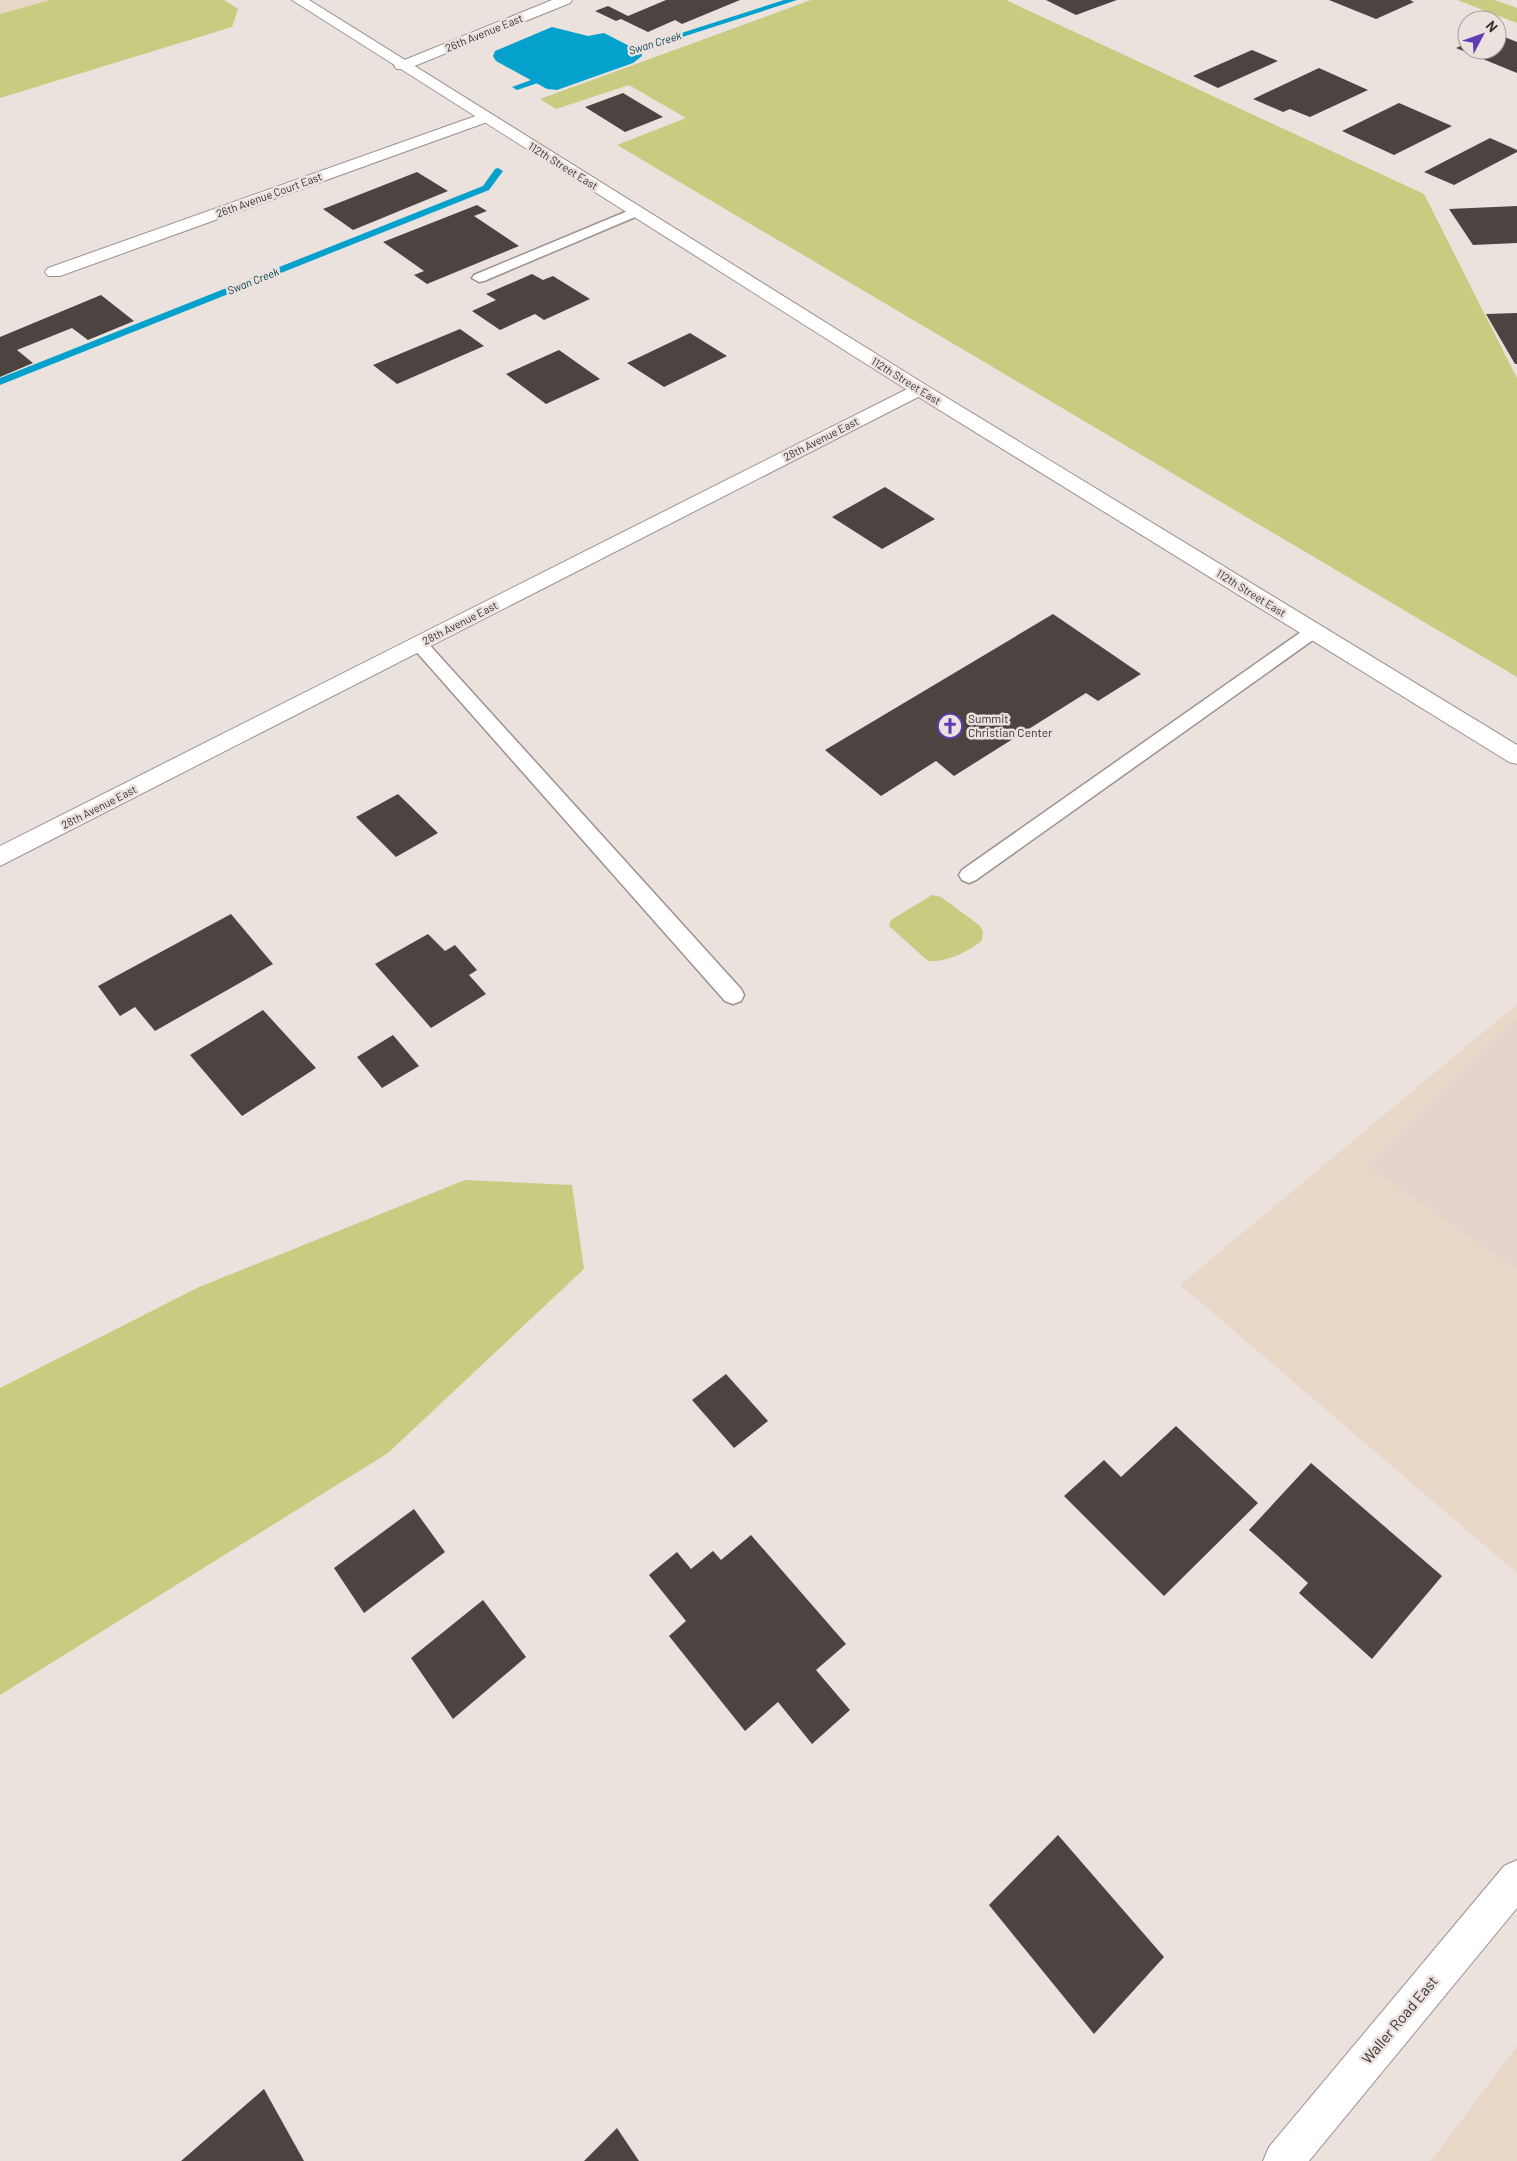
<svg xmlns="http://www.w3.org/2000/svg" width="1517" height="2161" viewBox="0 0 1517 2161" font-family="Barlow,sans-serif">
<style>
.commercial{fill:#e9d7c7}
.built{fill:#e4d4cd}
.green{fill:#c8cc80}
.water{fill:#04a1cd}
.lines{fill:none;stroke-linecap:round;stroke-linejoin:round}
.stream{fill:#04a1cd;fill-rule:evenodd}
.building{fill:#4b4441}
.service-casing{stroke:#9b928f;stroke-width:3}
.minor-casing{stroke:#9b928f;stroke-width:2}
.tertiary-casing{stroke:#9b928f;stroke-width:2}
.secondary-casing{stroke:#9b928f;stroke-width:2}
.service{fill:#fff;fill-rule:evenodd}
.minor{fill:#fff;fill-rule:evenodd}
.tertiary{fill:#fff;fill-rule:evenodd}
.secondary{fill:#fff;fill-rule:evenodd}
.labels{text-anchor:middle;stroke-width:5;stroke-linejoin:round;paint-order:stroke}
.far-street-label{font-size:11px;fill:#363331;stroke:#ebe2de}
.far-water-label{font-size:11px;font-style:italic;fill:#0a4254;stroke:#ebe2de}
.poi-label{font-size:12px;fill:#363331;stroke:#ebe2de;text-anchor:start}
.near-street-label{font-size:15px;fill:#363331;stroke:#ebe2de}
</style>
<rect width="100%" height="100%" fill="#ebe2de"/>
<path class="commercial" d="M0 0H50L0 14Z
M1517 1004V1573L1180 1285Z
M1517 2046V2161H1431Z"/>
<path class="built" d="M1513 1021 1517 1023V1269L1367 1166Z"/>
<path class="green" d="M50 0H224L238 9 232 27 0 98V14Z
M811 0H1006L1424 194 1517 378V677L617 145 686 118 629 85 556 109 540 99Z
M1457 0H1495L1517 8V23Z
M932 895 941 897 979 925 983 931 982 940C971 951 944 963 928 961L889 926 891 920Z
M465 1180 572 1185 584 1269 388 1453 0 1695V1388L199 1287Z"/>
<path class="water" d="M552 27 588 36 604 33 641 52 642 56 633 63 557 90 547 89 496 61 493 56 495 51Z"/>
<g class="lines">
<path class="stream" d="M784 0H797L620 57 613 55Z
M553 72 556 73V77L517 90 512 87Z
M498 168 503 171 489 190 0 385V378L483 186 495 169Z"/>
</g>
<path class="building" d="M666 0H740L682 24 675 20 648 32 621 19 616 21 595 11 608 6 628 16Z
M1046 0H1117L1076 15Z
M1329 0H1410L1414 2 1376 19Z
M1497 34 1517 42V73L1456 48 1467 43V50H1497Z
M1252 50 1278 61 1218 88 1193 76Z
M1319 68 1368 90 1310 117 1290 109 1283 112 1253 99Z
M623 93 663 117 625 132 585 107Z
M1399 103 1452 126 1394 155 1342 131Z
M1490 138 1517 150V152L1454 185 1424 172Z
M417 172 448 191 353 230 323 209Z
M477 205 487 211 474 216 519 246 427 284 414 275 424 271 383 242Z
M1517 206V243L1473 245 1449 209Z
M532 274 543 280 553 276 590 299 544 320 535 314 500 330 472 311 496 300 486 294Z
M101 295 134 321 88 340 72 328 17 350 33 363 0 377V337Z
M1517 313V364H1515L1486 314Z
M460 329 484 346 397 384 373 365Z
M690 333 727 356 664 387 627 363Z
M559 350 600 379 546 404 506 374Z
M885 487 935 519 882 549 832 517Z
M1053 614 1141 674 1098 701 1086 693 954 776 936 761 881 796 825 750Z
M398 794 438 833 396 857 356 817Z
M231 914 273 964 155 1031 135 1007 120 1016 98 986Z
M428 934 445 951 455 945 477 970 469 975 486 994 431 1028 375 964Z
M263 1010 316 1068 242 1116 190 1055Z
M393 1035 419 1066 382 1088 357 1057Z
M726 1374 768 1421 734 1448 692 1400Z
M1176 1426 1258 1503 1164 1596 1064 1496 1104 1460 1121 1477Z
M1311 1463 1442 1576 1372 1659 1299 1593 1308 1583 1249 1530Z
M414 1509 445 1552 364 1613 334 1568Z
M751 1535 846 1644 816 1670 850 1710 812 1744 778 1702 745 1731 669 1636 686 1621 649 1575 677 1552 691 1569 713 1551 721 1560Z
M483 1600 526 1657 453 1719 411 1658Z
M1058 1835 1164 1957 1094 2034 989 1905Z
M264 2089 304 2161H181Z
M617 2128 639 2161H584Z"/>
<g class="lines">
<defs>
<path id="service" d="M635 208 642 212 640 215 484 281 479 282 472 278 474 275Z
M1314 625 1320 627 1323 631 1320 635 976 880 969 883 962 880 959 875 962 870 1308 627Z
M419 638 425 640 741 989 744 995 741 1001 733 1004 725 1001 413 648 410 644 413 640Z"/>
<path id="minor" d="M552 0H572L570 3 407 69H397L394 66 397 63Z
M484 113 490 115 492 118 490 121 60 276H48L45 272 48 268Z
M919 383 926 385 929 389 926 393 0 866V846Z"/>
<path id="tertiary" d="M1517 1860V1908L1309 2161H1263L1269 2147 1504 1866Z"/>
<path id="secondary" d="M292 0H309L926 385 1517 745V764L1509 762 912 393Z"/>
</defs>
<use href="#service" class="service-casing"/>
<use href="#minor" class="minor-casing"/>
<use href="#tertiary" class="tertiary-casing"/>
<use href="#secondary" class="secondary-casing"/>
<use href="#service" class="service"/>
<use href="#minor" class="minor"/>
<use href="#tertiary" class="tertiary"/>
<use href="#secondary" class="secondary"/>
</g>
<defs>
<symbol id="church-ring" viewBox="-11 -11 22 22"><circle r="9.5" fill="#ebe2de" stroke="#5f3cb5" stroke-width="1.5"/><path d="M-1.2-6h2.4v3.5h3.3v2.4h-3.3V6h-2.4V-.1h-3.3v-2.4h3.3Z" fill="#5f3cb5"/></symbol>
</defs>
<g fill-rule="evenodd">
<use href="#church-ring" x="936" y="712" width="28" height="28"/>
</g>
<g class="labels">
<g class="far-street-label">
<text transform="translate(484 33) rotate(-22)" y="4">26th Avenue East</text>
<text transform="translate(563 166) rotate(32)" y="4">112th Street East</text>
<text transform="translate(269 195) rotate(-20)" y="4">26th Avenue Court East</text>
<text transform="translate(906 381) rotate(32)" y="4">112th Street East</text>
<text transform="translate(821 439) rotate(-27)" y="4">28th Avenue East</text>
<text transform="translate(1251 593) rotate(32)" y="4">112th Street East</text>
<text transform="translate(460 623) rotate(-27)" y="4">28th Avenue East</text>
<text transform="translate(99 807) rotate(-27)" y="4">28th Avenue East</text>
</g>
<g class="far-water-label">
<text transform="translate(655 43) rotate(-17)" y="4">Swan Creek</text>
<text transform="translate(253 281) rotate(-22)" y="4">Swan Creek</text>
</g>
<g class="poi-label">
<text x="968" y="723">Summit<tspan x="968" dy="14">Christian Center</tspan></text>
</g>
<g class="near-street-label">
<text transform="translate(1400 2020) rotate(-50)" y="5">Waller Road East</text>
</g>
</g>
<g transform="translate(1482 35) rotate(49)"><circle r="24" fill="#ebe2de" stroke="#a39c99"/>
<path d="M0-4L9 19L0 12L-9 19Z" fill="#5f3cb5"/>
<text y="-8" font-size="14" font-weight="bold" text-anchor="middle" fill="#363331">N</text>
</g>
</svg>
